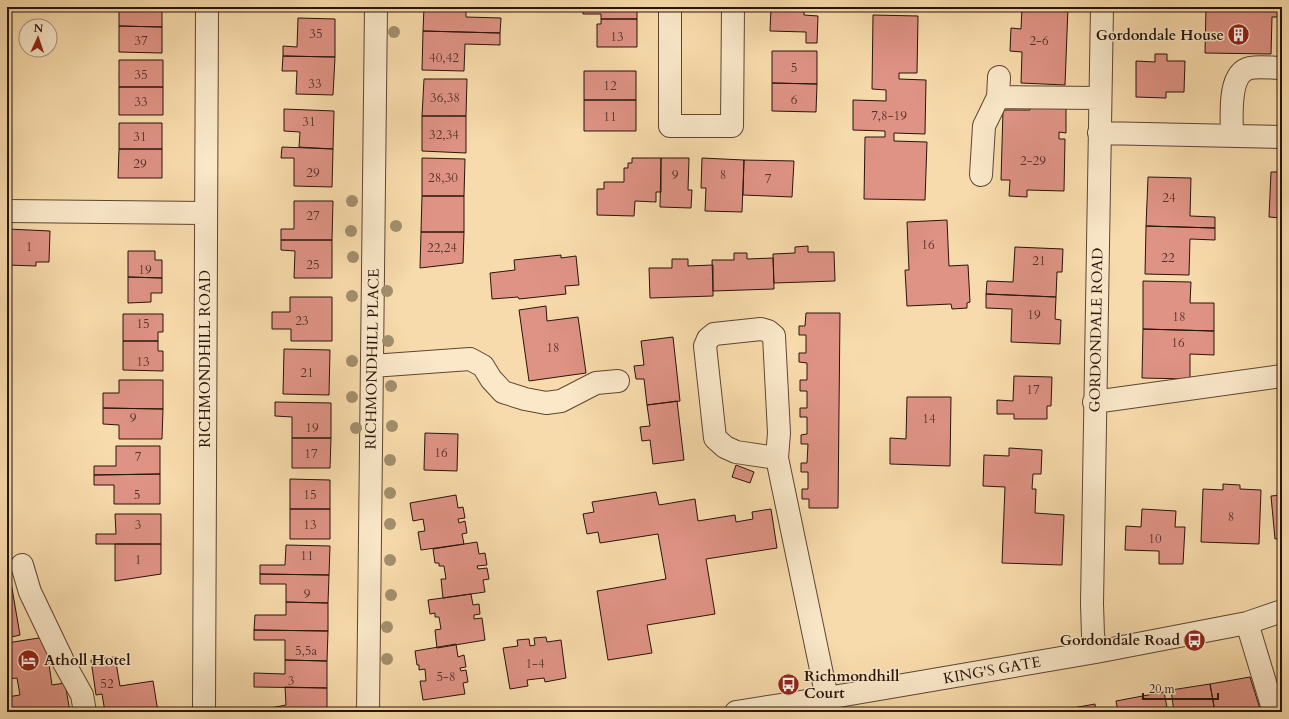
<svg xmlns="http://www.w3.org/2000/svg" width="1289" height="719" viewBox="0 0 1289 719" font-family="Cardo,serif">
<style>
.building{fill:#df9385;stroke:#28140a}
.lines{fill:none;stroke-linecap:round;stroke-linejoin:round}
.minor-casing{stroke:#5c4632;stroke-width:24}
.minor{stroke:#fae8c9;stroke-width:22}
.tree{fill:#a28f6c}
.labels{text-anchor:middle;stroke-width:3;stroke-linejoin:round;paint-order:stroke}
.number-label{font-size:13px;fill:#563429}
.poi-label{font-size:15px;font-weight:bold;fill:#28140a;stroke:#fae8c9;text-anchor:end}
.street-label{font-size:15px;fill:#28140a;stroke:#fae8c9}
</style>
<rect width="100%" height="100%" fill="#f8dbac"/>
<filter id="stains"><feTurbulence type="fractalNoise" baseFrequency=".005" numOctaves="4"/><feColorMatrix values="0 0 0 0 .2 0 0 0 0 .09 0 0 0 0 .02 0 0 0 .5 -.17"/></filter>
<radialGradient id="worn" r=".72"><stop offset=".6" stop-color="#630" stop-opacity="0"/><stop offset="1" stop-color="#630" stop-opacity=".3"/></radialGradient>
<path class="building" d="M119 7H162V27L119 26Z
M424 7H466V17L501 18 500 33 423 31Z
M583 7H637V19H601V14H583Z
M771 7H804V15L818 16 817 43H806V32L770 31Z
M1022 7H1068L1065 85 1021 83 1022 52 1010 51 1011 28 1021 29Z
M1190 7H1282V17H1272L1271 54 1205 53 1206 8Z
M873 15 918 16 917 73H899V79L926 80 925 134 894 133V141L927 142 925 200 864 199 865 137H885V131L853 130V100L886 101V90L872 89Z
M298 18 335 19V57L283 56V46L297 47Z
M601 19H637V47H597V24H601Z
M119 26 162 27V53L119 52Z
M423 31 500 33V45L465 44 464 71 422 70Z
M772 51H817V84L772 83Z
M1155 54H1167V61H1185L1184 92H1166V98L1136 97V61L1155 62Z
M283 56 335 57 333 95 296 94 297 71H282Z
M119 60H163V87H119Z
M584 71H636V100H584Z
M424 79H467L466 116H422Z
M772 83 817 84 816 112 772 111Z
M119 87H163V115H119Z
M584 100H636V131H584Z
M1030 106 1066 107V133L1059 132V139H1065L1064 191 1027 190V197L1009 196 1010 180H1001L1003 110H1030Z
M284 109 334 111 333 149 299 147 300 132 284 131Z
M422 116H466V153L422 151Z
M119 123H162V149H119Z
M282 147 333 149 332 187 294 186V158H281Z
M119 149H162V178H118Z
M422 158 465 159 464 196H422Z
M632 158H661V192H656V202L635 201 634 216 597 215V189H604V182H624V168H628V163H632Z
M661 158H689L688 190H692L691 208 660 207Z
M702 158 744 160 742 212 705 211 706 188H701Z
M744 160 794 161 792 197 743 195Z
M1271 172H1282V218L1269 217Z
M1148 177 1191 178 1190 216 1215 217V228L1146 226Z
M422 196H464V232H421Z
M294 201H333L332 240H281V229H294Z
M947 220 949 266 968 265 970 302 967 303V308L952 309 951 304 907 306 905 270H909L907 222Z
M1146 226 1215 228V240L1190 239 1189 275 1145 274Z
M8 229 50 231 49 262H36V266L7 265Z
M421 232H464L463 263 420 268Z
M281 240H332V278H294L295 251 281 250Z
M808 246V252H834L835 281 774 283 773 254 795 253V247Z
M1015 247 1063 249 1062 272H1057L1056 297 986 294 987 281 1013 282Z
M128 251H155V260H162V278L128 277Z
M734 253H747V259L773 258 774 289 713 291 712 260H734Z
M561 255V258L576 256 579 285 565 286 566 294 519 299 518 297 492 299 490 273 515 270 514 260Z
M672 259H688V266L713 265V296L650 298 649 268H672Z
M128 277 162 278V293H151V302L128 303Z
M1143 281 1191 282 1190 303H1214V331L1143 329Z
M986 294 1056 297 1055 319 1061 320 1060 344 1011 342 1012 309 986 308Z
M290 297H332V341H291V329H272V312H290Z
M546 306 547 321 578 317 586 373 529 381 519 310Z
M806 313H840L838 508H809V499H802V489H808V472H801V463H807L808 444H801V435L807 434V417H800V408H807V391H800V380H807V363L799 362V353H806V335H799V326H805Z
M123 314H163V332H158V341H123Z
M1143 329 1214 331V355L1190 354V379L1142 378Z
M673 337 680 401 647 405 644 379H636L634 366 644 365 641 341Z
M123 341H158V351H163V371L123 370Z
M284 349 330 350 329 395 283 394Z
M1014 376 1052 377 1051 406H1047V419H1014V414H997V400L1013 401Z
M119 380H163V409L103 408V393H119Z
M907 397H951L950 466 890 464V438L906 439Z
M677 401 684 460 653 464 650 440 642 441 640 427 650 426 647 405Z
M275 402 331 403V438H292V417L275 416Z
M103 408 163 409 162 439H119V425L103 424Z
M425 433 458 434 457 471 424 470Z
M292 438H331L330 468H292Z
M116 446H160V474L94 475V466H116Z
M1009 448 1042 450 1041 474H1033L1032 489H1036L1035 513 1064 515 1062 565 1002 563 1005 487 983 486 984 455 1009 456Z
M736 465 754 472 750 483 732 477Z
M160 474V504H114V485H94V475Z
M290 479 330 480V509H290Z
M1223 484 1240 485V489L1261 490 1259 544 1201 542 1203 489 1223 490Z
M656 492 659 505 695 499 698 521 735 515 736 522 753 519 752 512 771 509 777 548 706 559 715 614 647 625 652 653 608 660 597 591 666 579 658 534 600 543 598 532 587 534 583 514 594 512 592 502Z
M456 495 458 508 463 507 465 518 458 519 459 523 465 521 467 533 462 534 464 544 421 550 418 532 425 531 423 519 413 521 410 503Z
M1282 495V538L1275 539 1271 496Z
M290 509H330V539H290Z
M1142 509 1176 511 1175 527H1185L1183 564H1159V551L1125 550 1126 526 1141 527Z
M115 514H161V544H96V534H116Z
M477 542 479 554 485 553 487 565 477 566 478 569 487 568 489 579 483 580 485 592 443 598 441 579H446L444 566H439V563H435L433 549Z
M115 544H161V574L115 581Z
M286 545 330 546 329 575 260 574V565H285Z
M9 571 20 635 7 638V572Z
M260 574 329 575 328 603 286 602V584H260Z
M471 594 473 605 479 604 480 614 474 615V619L482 618 485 640 437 648 435 630 441 629 439 617H435V613L430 614 428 600Z
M286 602 328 603V631L254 630 255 615H286Z
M254 630 328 631 327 661 285 660V640H254Z
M45 637 52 685 65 683 70 712H7V697L20 695 17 678 7 679V643Z
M546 637 547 642 561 640 566 678 545 682 544 678 527 680 528 686 510 689 503 648 518 646 517 640 529 639 530 646 535 645 534 638Z
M456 644 458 657 464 655 466 667 460 668 461 671 466 670 468 682 463 683 465 694 423 700 420 681H426L425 669 419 670V665H417L415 651Z
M115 657 120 686 153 681 158 712H105L102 694 96 695 91 660Z
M285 660 327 661V688L254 687V673L285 674Z
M1250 677 1261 712H1215L1210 684Z
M1210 684 1215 712H1174L1171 690Z
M285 687 327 688V712H250L286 705Z
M1164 692 1168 712H1118L1116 701Z
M1095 704 1096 712H1056V711Z"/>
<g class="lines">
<defs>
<path id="minor" d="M670 7V126H732L733 7
M998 97 1100 98
M1099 133 1282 137
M1232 136C1232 118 1227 73 1250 68 1260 66 1272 68 1282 68
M981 175 984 126 998 97 999 77
M7 211 205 213
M372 366 470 359 483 366 491 379 503 392 525 399 546 403 561 401 596 383 618 381
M1094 402 1282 376
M777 458 736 452 725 447 715 438 705 346 708 339 714 334 761 329 768 331 774 336 779 433 777 458 827 698
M22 565 30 592 63 661 82 695 85 712
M1247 623 1274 712
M1096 652 1093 635 1092 604 1102 7
M204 712 207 7
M368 712 376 7
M736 712 827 698 1096 652 1247 623 1282 611"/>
</defs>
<use href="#minor" class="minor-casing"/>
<use href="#minor" class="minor"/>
</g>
<g class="tree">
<circle cx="394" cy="32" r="6"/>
<circle cx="352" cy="201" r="6"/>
<circle cx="396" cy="226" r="6"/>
<circle cx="351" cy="231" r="6"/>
<circle cx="353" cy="257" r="6"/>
<circle cx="387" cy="291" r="6"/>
<circle cx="352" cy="296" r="6"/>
<circle cx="388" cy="341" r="6"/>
<circle cx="352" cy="361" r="6"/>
<circle cx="391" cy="386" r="6"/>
<circle cx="352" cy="397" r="6"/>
<circle cx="392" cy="426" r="6"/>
<circle cx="356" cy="428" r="6"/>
<circle cx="390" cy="460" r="6"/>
<circle cx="390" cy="493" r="6"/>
<circle cx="390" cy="524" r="6"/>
<circle cx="390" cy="560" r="6"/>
<circle cx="391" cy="595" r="6"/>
<circle cx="387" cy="627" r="6"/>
<circle cx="387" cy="659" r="6"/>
</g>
<defs>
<symbol id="building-disc" viewBox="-11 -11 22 22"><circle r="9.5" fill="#8f2418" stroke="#fae8c9"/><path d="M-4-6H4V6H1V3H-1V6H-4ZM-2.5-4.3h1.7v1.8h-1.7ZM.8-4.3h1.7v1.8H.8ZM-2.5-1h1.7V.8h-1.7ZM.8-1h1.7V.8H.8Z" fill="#fff"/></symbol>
<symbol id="bus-disc" viewBox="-11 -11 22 22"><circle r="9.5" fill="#8f2418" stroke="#fae8c9"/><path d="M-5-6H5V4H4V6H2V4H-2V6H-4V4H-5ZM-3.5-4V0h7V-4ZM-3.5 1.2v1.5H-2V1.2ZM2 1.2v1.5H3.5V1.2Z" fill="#fff"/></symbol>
<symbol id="hotel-disc" viewBox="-11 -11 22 22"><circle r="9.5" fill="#8f2418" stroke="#fae8c9"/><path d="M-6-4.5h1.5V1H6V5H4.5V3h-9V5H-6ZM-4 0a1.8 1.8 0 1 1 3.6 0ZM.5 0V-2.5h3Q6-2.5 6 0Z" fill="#fff"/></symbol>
</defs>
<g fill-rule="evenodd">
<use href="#building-disc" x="1226" y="22" width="25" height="25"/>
<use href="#bus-disc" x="1182" y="628" width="25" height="25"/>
<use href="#hotel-disc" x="16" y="648" width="25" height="25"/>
<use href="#bus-disc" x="776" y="672" width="25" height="25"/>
</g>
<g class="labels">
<g class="number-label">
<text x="316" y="38">35</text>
<text x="617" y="41">13</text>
<text x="141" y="45">37</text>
<text x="1039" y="45">2-6</text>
<text x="444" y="62">40,42</text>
<text x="794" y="72">5</text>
<text x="141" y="79">35</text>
<text x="315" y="88">33</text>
<text x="610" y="90">12</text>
<text x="445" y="102">36,38</text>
<text x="794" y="104">6</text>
<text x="141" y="106">33</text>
<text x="889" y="120">7,8-19</text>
<text x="610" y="121">11</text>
<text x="309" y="126">31</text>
<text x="444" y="139">32,34</text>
<text x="140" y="141">31</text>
<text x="1033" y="165">2-29</text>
<text x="140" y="168">29</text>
<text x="313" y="177">29</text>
<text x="675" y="179">9</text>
<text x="723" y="179">8</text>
<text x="443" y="182">28,30</text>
<text x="768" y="183">7</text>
<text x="1169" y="202">24</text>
<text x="313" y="220">27</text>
<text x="928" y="249">16</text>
<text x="29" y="251">1</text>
<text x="442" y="252">22,24</text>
<text x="1168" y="262">22</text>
<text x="1039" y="265">21</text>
<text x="313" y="269">25</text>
<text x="145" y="274">19</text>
<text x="1034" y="319">19</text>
<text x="1179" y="321">18</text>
<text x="302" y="325">23</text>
<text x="143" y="328">15</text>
<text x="1178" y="347">16</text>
<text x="553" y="352">18</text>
<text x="143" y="366">13</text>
<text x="307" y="377">21</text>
<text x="1033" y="394">17</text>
<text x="133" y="422">9</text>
<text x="929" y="423">14</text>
<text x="312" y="432">19</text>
<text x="441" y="457">16</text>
<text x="311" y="458">17</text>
<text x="138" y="461">7</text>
<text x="137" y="499">5</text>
<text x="310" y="499">15</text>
<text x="1231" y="521">8</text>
<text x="138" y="529">3</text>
<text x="310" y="529">13</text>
<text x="1155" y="543">10</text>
<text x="307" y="560">11</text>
<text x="138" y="564">1</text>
<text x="307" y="598">9</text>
<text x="306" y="655">5,5a</text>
<text x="535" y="668">1-4</text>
<text x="446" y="681">5-8</text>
<text x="291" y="685">3</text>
<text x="107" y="688">52</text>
</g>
<g class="poi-label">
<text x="1224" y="40">Gordondale House</text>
<text x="1180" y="645">Gordondale Road</text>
<text x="44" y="665" text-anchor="start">Atholl Hotel</text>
<text x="804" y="681" text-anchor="start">Richmondhill<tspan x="804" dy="17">Court</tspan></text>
</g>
<g class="street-label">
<text transform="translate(1096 330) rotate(-89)" y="5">GORDONDALE ROAD</text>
<text transform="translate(205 359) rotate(-90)" y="5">RICHMONDHILL ROAD</text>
<text transform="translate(372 359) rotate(-89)" y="5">RICHMONDHILL PLACE</text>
<text transform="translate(992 670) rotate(-10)" y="5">KING'S GATE</text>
</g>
</g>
<rect width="1289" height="719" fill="none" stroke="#f8dbac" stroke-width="24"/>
<rect x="8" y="8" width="1273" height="703" fill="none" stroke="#28140a" stroke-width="2"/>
<rect x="12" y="12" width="1265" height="695" fill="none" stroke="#28140a"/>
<g transform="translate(38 38) rotate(3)"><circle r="19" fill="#fae8c9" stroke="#a6937d"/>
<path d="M0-3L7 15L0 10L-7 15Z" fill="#8f2418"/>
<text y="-6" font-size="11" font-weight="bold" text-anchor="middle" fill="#28140a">N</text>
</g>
<path d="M1143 693v6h75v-6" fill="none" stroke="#28140a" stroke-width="2"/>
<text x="1149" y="693" font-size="12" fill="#28140a" stroke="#fae8c9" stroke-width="3" paint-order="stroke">20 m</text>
<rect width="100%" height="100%" filter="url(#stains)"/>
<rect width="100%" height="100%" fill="url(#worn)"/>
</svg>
